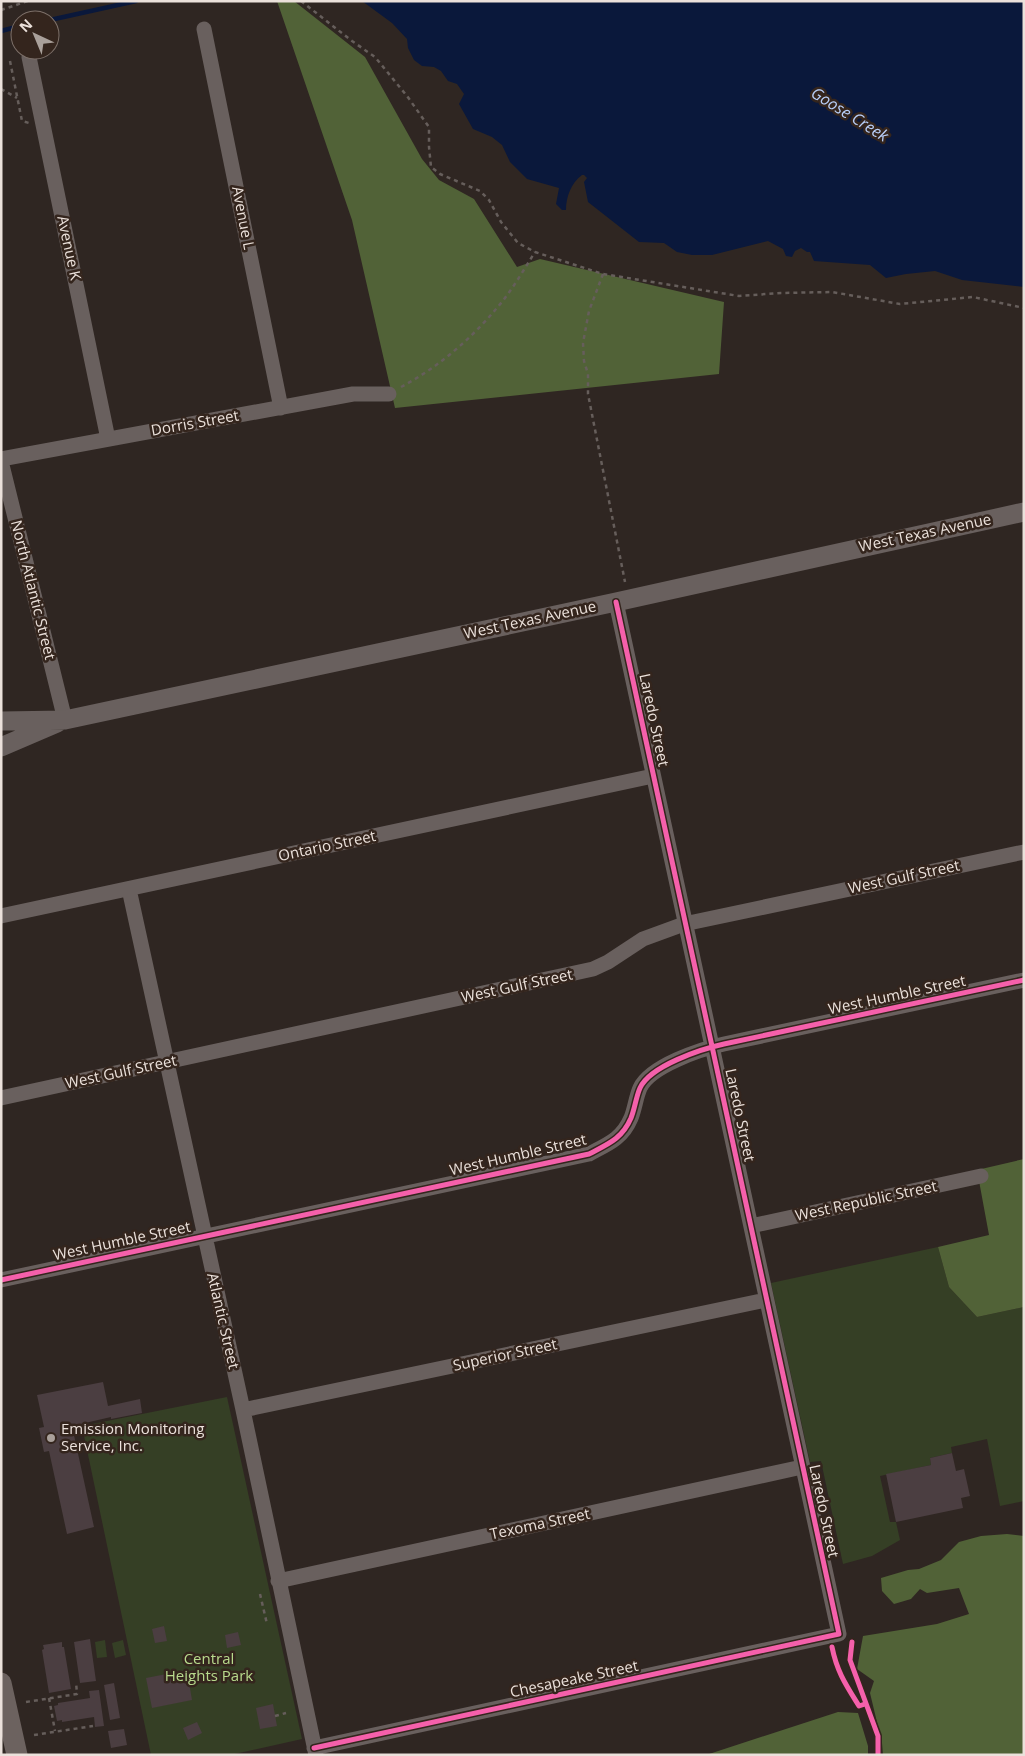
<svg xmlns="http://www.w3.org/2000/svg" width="1025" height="1756" viewBox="0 0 1025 1756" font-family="'Open Sans',sans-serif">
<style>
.green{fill:#353f25}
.forest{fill:#516237}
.water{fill:#0a183b}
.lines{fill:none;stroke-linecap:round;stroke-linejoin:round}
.stream{stroke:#0a183b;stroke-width:4.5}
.building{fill:#4b3e41}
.path{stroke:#665e5b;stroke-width:2.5;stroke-dasharray:4 4;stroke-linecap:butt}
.minor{stroke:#69605e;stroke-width:15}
.tertiary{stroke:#69605e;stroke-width:19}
.secondary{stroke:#6c625f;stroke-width:21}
.cycleway-casing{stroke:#34251d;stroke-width:8}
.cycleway{stroke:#f560ab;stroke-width:5}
.poi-dot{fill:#a9a09a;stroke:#34251d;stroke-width:2}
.labels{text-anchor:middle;stroke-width:5;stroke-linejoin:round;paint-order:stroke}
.street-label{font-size:15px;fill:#ebe1db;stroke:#34251d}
.poi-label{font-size:15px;fill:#ebe1db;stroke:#34251d;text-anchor:start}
.park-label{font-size:15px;fill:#b8da8d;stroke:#34251d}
.water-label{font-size:16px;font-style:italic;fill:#b8cff9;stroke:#34251d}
</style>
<rect width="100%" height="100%" fill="#2f2622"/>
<path class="green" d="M938 1247 949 1287 977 1317 1024 1307V1501L1000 1506 987 1439 951 1447 952 1453 930 1458 931 1465 880 1476 890 1522H896L900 1540 872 1556 843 1564 821 1461 810 1462 771 1283Z
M227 1397 302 1739 230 1755H151L82 1426Z
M105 1640 107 1657 97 1658 95 1642Z
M123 1640 126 1655 115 1658 112 1643Z"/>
<path class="forest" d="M277 1H294L365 57 422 159 439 180 474 199 517 267 540 259 724 302 719 374 395 408 352 220Z
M1024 1159V1307L977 1317 949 1287 938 1247 989 1235 977 1170Z
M1007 1534 1024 1536V1755H883L882 1743 870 1693 874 1681 857 1669 863 1636 937 1624 969 1614 959 1588 927 1593 920 1589 911 1599 894 1604 882 1591 881 1578 908 1570 919 1569 941 1560 959 1542 981 1536Z
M838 1712 858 1713 868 1746V1755H706Z"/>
<path class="water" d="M362 1H1024V287L962 280 935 271 906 274 886 278 870 265 814 261 810 252H807L801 248 795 251 792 257 786 256 783 249 768 241 712 255H692L677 252 664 243 639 242 588 202 584 182 587 178 584 175H582C571 183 566 197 566 210H562L556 204 559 188 527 179 510 162 502 145 492 137 473 129 459 104 464 94 457 84 448 81 441 71 434 67 422 66 414 60 408 48 407 39 392 23Z"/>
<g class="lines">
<path class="stream" d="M50 20 136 1
M1 31 20 26"/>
</g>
<path class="building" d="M103 1382 108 1406 140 1399 142 1413 111 1419V1417L72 1426 94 1527 67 1534 49 1451 44 1452 39 1428 44 1427 37 1395Z
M952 1453 956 1471 964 1469 970 1496 961 1498 963 1508 896 1522 886 1474 931 1465 930 1458Z
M164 1626 167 1641 155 1643 152 1629Z
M238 1632 241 1645 227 1648 225 1635Z
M90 1639 96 1681 80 1683 74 1642Z
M62 1642V1647H64L71 1689 49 1693 42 1650 44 1649 43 1645Z
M187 1670 192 1700 152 1708 146 1678Z
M114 1683 120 1718 110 1720 104 1685Z
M99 1690 104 1726 95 1727 94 1717 62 1722V1720L57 1721 54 1706 58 1705V1703L90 1698 89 1691Z
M273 1704 277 1726 260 1729 256 1708Z
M197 1722 202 1733 188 1740 183 1728Z
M124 1729 127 1745 111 1748 108 1731Z"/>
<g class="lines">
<path class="path" d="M301 1 352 41 375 57 407 96 429 127V147L431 167 440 174 480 191 489 200 501 222 518 243 535 252 603 274 739 296 781 293 832 292 900 304 973 297 1024 308
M1 10 28 1
M10 61 22 121 29 123
M1 89 17 98
M603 274 589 311 583 343 584 361 588 374V394L625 582
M401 387C437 368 470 340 496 309 511 292 523 271 535 252
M260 1594 267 1624
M49 1698 55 1731
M26 1702 77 1694 76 1682
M275 1716 286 1713
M34 1735 93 1726"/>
<path class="minor" d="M204 29 281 408
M29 57 108 439
M1 459 353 394H389
M1 461 65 720
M129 889 243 1410 316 1755
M1 916 653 776
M1 1098 593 969 608 962 643 939 684 924 1024 852
M751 1226 981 1176
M1 1280 589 1154C608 1144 622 1139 631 1118 635 1108 636 1097 640 1088 650 1066 701 1049 724 1044L1024 980
M243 1410 766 1300
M278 1581 802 1467
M314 1748 839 1634 616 602"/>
<path class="tertiary" d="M1 721 65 720 616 602 1024 512
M1 747 57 723"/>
<path class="secondary" d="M1 1683 17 1755"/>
<defs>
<path id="cycleway" d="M1 1280 589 1154C608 1144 622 1139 631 1118 635 1108 636 1097 640 1088 650 1066 701 1049 724 1044L1024 980
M852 1642 850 1660 878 1736V1755
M832 1647C837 1672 846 1685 859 1706L865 1704
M314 1748 839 1634 616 602"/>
</defs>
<use href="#cycleway" class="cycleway-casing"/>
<use href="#cycleway" class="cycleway"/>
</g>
<circle class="poi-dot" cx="51" cy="1438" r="5"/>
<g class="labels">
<g class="street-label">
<text transform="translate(243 218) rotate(79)" y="5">Avenue L</text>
<text transform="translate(69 248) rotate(78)" y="5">Avenue K</text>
<text transform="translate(195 423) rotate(-10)" y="5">Dorris Street</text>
<text transform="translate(925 533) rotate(-12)" y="5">West Texas Avenue</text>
<text transform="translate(33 590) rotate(76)" y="5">North Atlantic Street</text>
<text transform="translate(530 620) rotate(-12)" y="5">West Texas Avenue</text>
<text transform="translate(654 720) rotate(78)" y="5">Laredo Street</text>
<text transform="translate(327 846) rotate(-12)" y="5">Ontario Street</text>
<text transform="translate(904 877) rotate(-12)" y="5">West Gulf Street</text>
<text transform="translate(517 986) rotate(-12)" y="5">West Gulf Street</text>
<text transform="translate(897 995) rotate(-12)" y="5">West Humble Street</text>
<text transform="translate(121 1072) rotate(-12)" y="5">West Gulf Street</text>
<text transform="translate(740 1115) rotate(78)" y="5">Laredo Street</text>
<text transform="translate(518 1155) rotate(-13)" y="5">West Humble Street</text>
<text transform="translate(866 1201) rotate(-12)" y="5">West Republic Street</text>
<text transform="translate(122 1241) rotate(-12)" y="5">West Humble Street</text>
<text transform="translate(223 1321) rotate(77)" y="5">Atlantic Street</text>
<text transform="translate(505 1355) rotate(-12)" y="5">Superior Street</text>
<text transform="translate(824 1511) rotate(78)" y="5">Laredo Street</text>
<text transform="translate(540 1524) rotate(-12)" y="5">Texoma Street</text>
<text transform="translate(574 1679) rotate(-12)" y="5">Chesapeake Street</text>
</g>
<g class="poi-label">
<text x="61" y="1434">Emission Monitoring<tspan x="61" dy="17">Service, Inc.</tspan></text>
</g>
<g class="park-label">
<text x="209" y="1664">Central<tspan x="209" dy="17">Heights Park</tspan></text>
</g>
<g class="water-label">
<text transform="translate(850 114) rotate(32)" y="6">Goose Creek</text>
</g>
</g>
<rect width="1025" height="1756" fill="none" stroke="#ebe1db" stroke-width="5"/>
<g transform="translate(35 35) rotate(316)"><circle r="24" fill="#34251d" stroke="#7d7069"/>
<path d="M0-4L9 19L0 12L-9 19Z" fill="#a9a09a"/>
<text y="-8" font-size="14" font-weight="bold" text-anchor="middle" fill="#ebe1db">N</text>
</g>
</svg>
